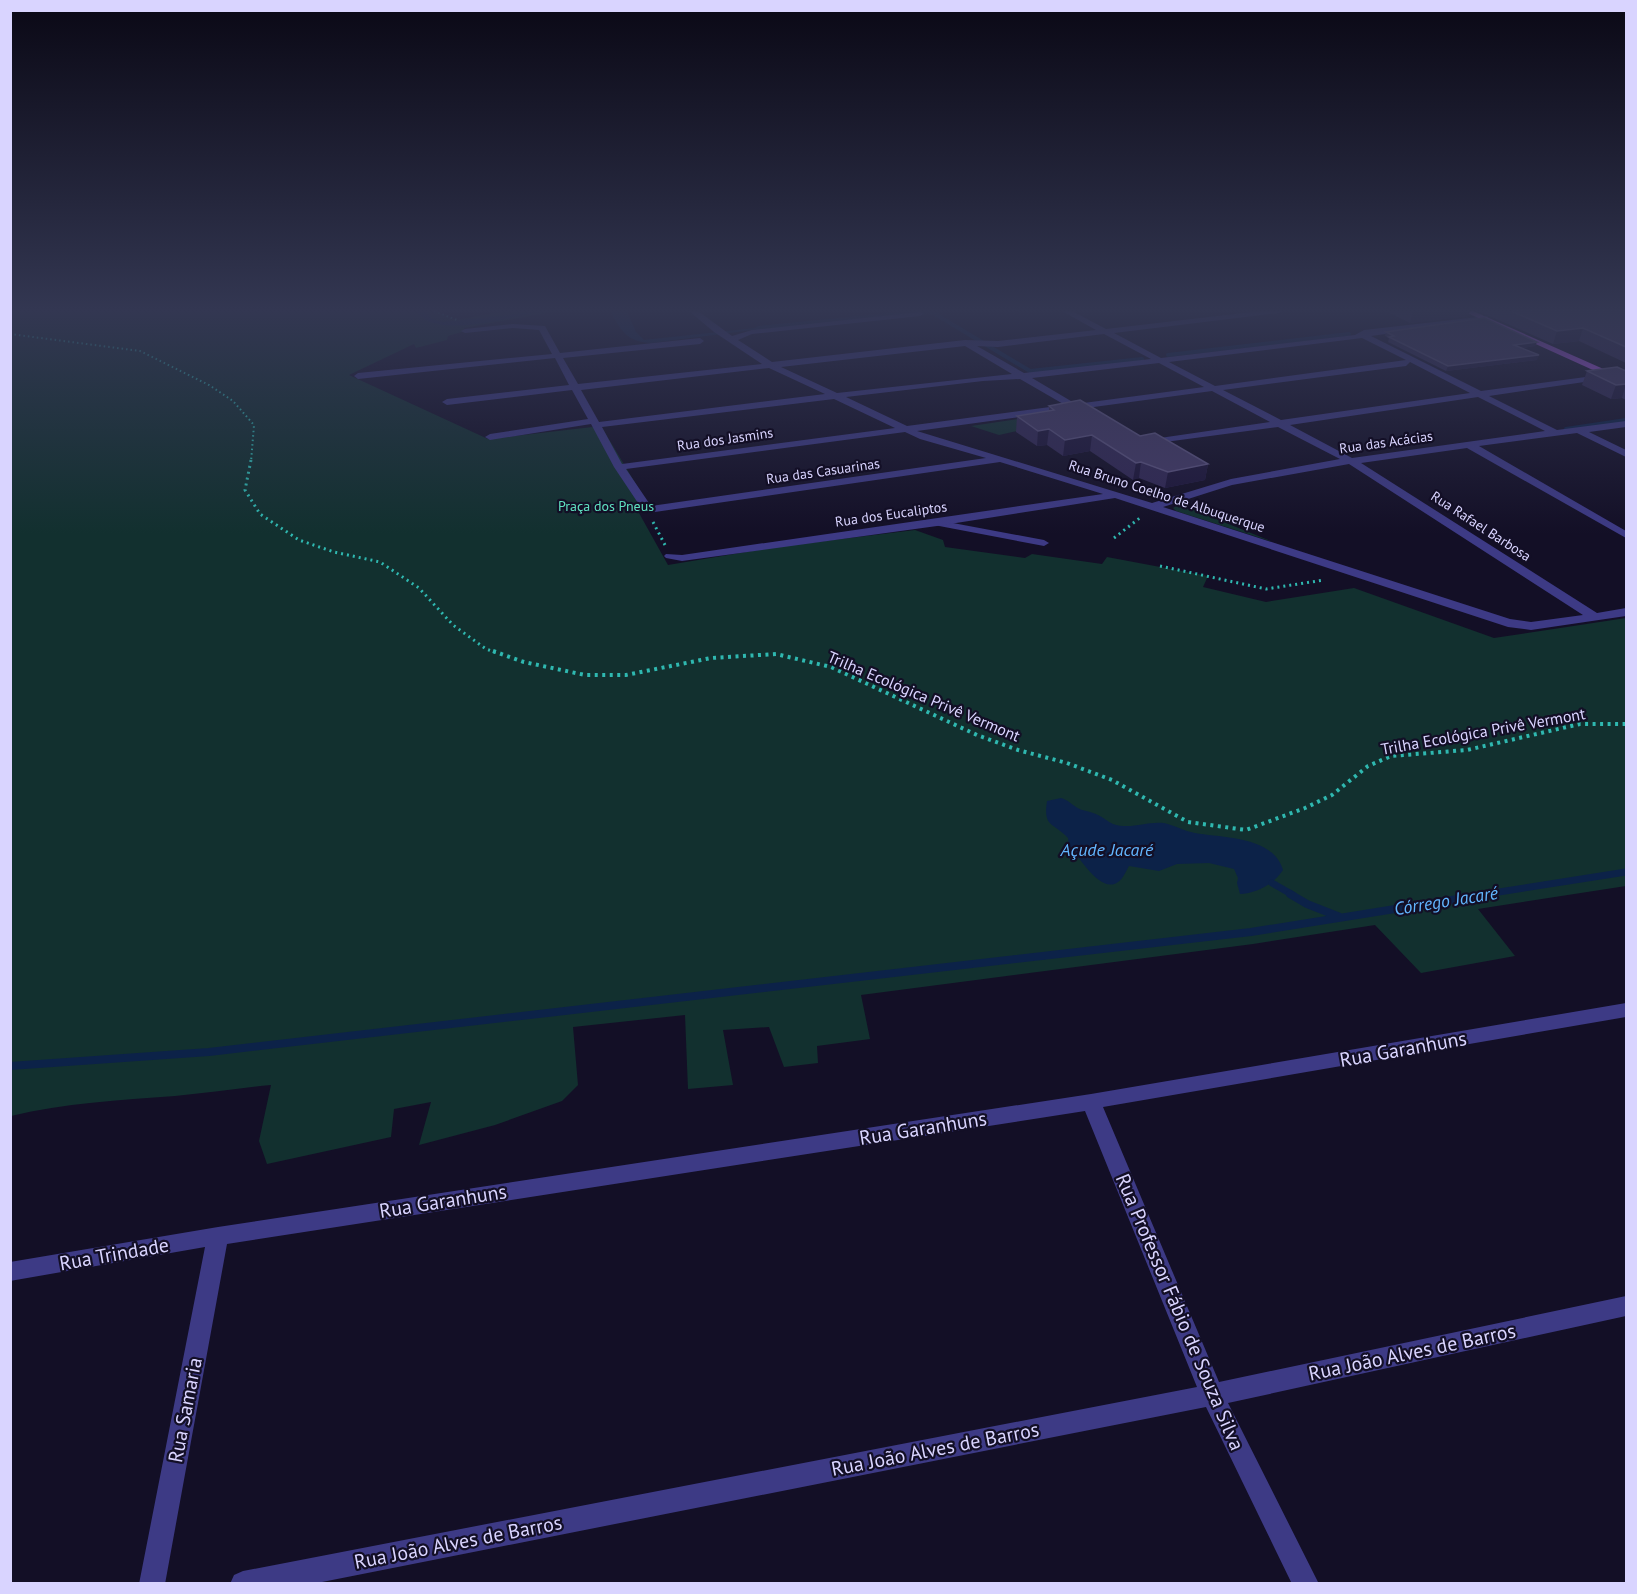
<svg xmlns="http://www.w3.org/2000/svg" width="1637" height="1594" viewBox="0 0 1637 1594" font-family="'PT Sans',sans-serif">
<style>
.green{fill:#12302f}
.water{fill:#0c2248}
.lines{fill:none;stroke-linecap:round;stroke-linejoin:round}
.stream-far2{stroke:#0c2248;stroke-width:4}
.stream-far1{stroke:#0c2248;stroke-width:7}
.stream{stroke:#0c2248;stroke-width:8}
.path-far2{stroke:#2fb8b0;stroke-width:2;stroke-dasharray:1.5 3;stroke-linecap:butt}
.path-far1{stroke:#2fb8b0;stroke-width:3;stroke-dasharray:2 4;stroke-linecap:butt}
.path{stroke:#2fb8b0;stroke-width:4;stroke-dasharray:3 4.5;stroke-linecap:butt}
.service{fill:#3d3a85;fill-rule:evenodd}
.minor{fill:#3d3a85;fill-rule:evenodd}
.primary{fill:#c25bff;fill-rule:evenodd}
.wall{fill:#312854}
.shaded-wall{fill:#1d163a}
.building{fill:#433a66;stroke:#5a527e;stroke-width:1.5}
.labels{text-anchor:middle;stroke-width:4.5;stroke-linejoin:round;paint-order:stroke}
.far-street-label{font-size:14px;fill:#d9d4ff;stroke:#130f26}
.far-park-label{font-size:14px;fill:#5fe0c0;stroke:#130f26}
.street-label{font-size:16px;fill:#d9d4ff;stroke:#130f26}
.water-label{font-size:18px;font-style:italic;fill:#62b6ff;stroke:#130f26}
.near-street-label{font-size:20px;fill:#d9d4ff;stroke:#130f26}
</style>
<rect width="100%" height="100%" fill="#130f26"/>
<path class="green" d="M10 311H434L457 320 505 311H557L464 328 465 331 448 336 447 340 416 348 414 344 349 375 488 439 601 426 649 506 639 513 668 565 776 547 915 530 943 540 945 547 1025 558 1032 554 1102 564 1107 557 1208 576 1203 587 1266 602 1354 588 1494 638 1626 618V886L1478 909 1515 956 1421 973 1375 925 1253 944 861 995 870 1039 817 1046 818 1063 784 1067 769 1027 723 1030 733 1085 688 1089 685 1015 573 1027 578 1085 562 1101 495 1125 419 1145 431 1102 394 1109 391 1137 267 1164 259 1141 271 1085C239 1088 207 1093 175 1096 119 1100 65 1103 11 1116Z
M1025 418 1031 428 999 435 971 426Z
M1179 504 1273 542 1176 511 1173 508Z"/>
<path class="water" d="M417 311H426L432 319 443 322 544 311C516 316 432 341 417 311Z
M610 311H627L636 332 644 340 765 327 768 328 652 343C627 342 622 332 610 311Z
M1061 798C1068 800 1070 803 1076 807 1081 811 1091 811 1098 815 1103 817 1108 822 1113 824 1131 830 1146 821 1164 823 1174 825 1184 831 1195 833 1223 838 1273 836 1283 870 1274 884 1257 893 1240 894L1237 883 1238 878 1234 869 1209 863 1177 864 1159 871 1129 866C1126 871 1123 879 1118 882 1101 895 1079 856 1069 846L1068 838C1053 822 1043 828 1047 801Z"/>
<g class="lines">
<path class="stream-far2" d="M758 328 930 311 1030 371 1142 359
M1168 355 1349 334
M1566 429 1626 420"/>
<path class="stream-far1" d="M1272 883 1293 895
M1480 895 1626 872"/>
<path class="stream" d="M1290 894 1307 904 1340 917
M10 1066 209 1052 1251 932 1489 894"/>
<path class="path-far2" d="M434 311 457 320
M10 334 140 351 209 385 233 401 254 425 251 462"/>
<path class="path-far1" d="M251 460 245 490 260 514 299 540 334 552 380 562 419 588 453 625 486 649 497 653
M653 522 665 545
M1114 538 1141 517
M1160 566 1266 589 1324 580"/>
<path class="path" d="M493 651 524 662 585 675H626L711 658 776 654 831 667 977 735 1018 750 1067 763 1112 780 1188 822 1246 830 1305 808 1332 795 1368 766 1391 756 1467 750 1580 724H1626"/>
<path class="service" d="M937 520 1044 540 1049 543 1044 546 934 525 933 523Z"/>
<path class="minor" d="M689 311H698L732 336 752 330 920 312 924 314 920 316 752 334 738 340 772 362 965 340 998 341 1096 330 1062 311H1072L1106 329 1260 311H1283L1279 313 1114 333 1161 358 1355 335 1364 330 1487 316 1488 318 1484 320 1371 336 1481 391 1608 374V378L1605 379 1489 396 1557 430 1626 421V427L1589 432 1626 450V457L1577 433 1479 446 1626 531V538L1467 448 1361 463 1597 613 1626 608V616L1531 630 1508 627 1115 498 937 526 682 561 666 558 664 556 666 554 682 555 1103 494 1000 462 648 513 644 512 614 467 591 424 490 440 485 437 490 434 588 419 572 390 447 405 442 402 447 399 569 385 555 358 358 379 354 376 358 373 552 354 539 330 513 328 465 333 461 331 465 329 513 324 545 326 560 353 700 338 704 341 700 344 563 358 578 384 762 364 714 332ZM1104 334 1151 359 1024 373 977 346 998 347ZM1362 338 1406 360 1215 386 1169 362ZM965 346 1012 374 837 393 781 367ZM1410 362 1470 393 1281 420 1223 390 1406 366ZM1159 363 1204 387 1076 404 1032 378ZM769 368 825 394 599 422 581 390ZM1020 379 1065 405 907 426 846 397 983 381ZM1212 391 1270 422 1153 439 1150 440V444L1278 427 1340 459 1231 479 1152 503 917 431ZM1478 397 1545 431 1352 458 1290 425ZM834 399 895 428 622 464 602 427ZM905 432 920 439 986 458 651 506 626 469ZM1349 464 1583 615 1531 622 1510 619 1163 507 1232 485Z
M1626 1003V1017L1103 1107 1219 1382 1626 1296V1316L1228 1403 1319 1584H1292L1206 1407 312 1584H230L234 1575 243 1571 1197 1387 1085 1111 227 1244 165 1584H139L205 1247 10 1281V1262L218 1227 1091 1094Z"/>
<path class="primary" d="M1463 311H1473L1626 379V385Z"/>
</g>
<path class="wall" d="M1386 311H1470L1468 316 1410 323Z
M1478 311H1626V363L1579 341 1553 344Z
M1386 332 1537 342 1535 346 1522 348 1537 360 1446 371 1388 342 1389 338 1385 336Z
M1587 371H1626V400L1622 398 1611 399 1582 385Z
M1049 406 1140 436 1208 464 1205 480 1165 488 1139 478 1133 480 1090 451 1063 456 1047 445 1037 446 1016 432 1017 416 1049 411Z"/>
<path class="shaded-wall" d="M1413 311H1470L1468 316 1410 323Z
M1583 328 1579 341 1553 344 1557 331Z
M1537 342 1535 346 1513 349 1514 345Z
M1539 355 1537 360 1446 371 1448 366Z
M1626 384 1622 398 1611 399 1616 385Z
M1049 429 1047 445 1037 446 1038 431Z
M1092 435 1090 451 1063 456 1065 440Z
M1141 462 1139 478 1133 480 1136 463Z
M1208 464 1205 480 1165 488 1168 472Z"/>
<path class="building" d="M1511 311H1626V347L1583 328 1557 331Z
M1484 318 1537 342 1514 345 1539 355 1448 366 1389 337 1394 336 1386 332Z
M1617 367 1626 371V384L1616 385 1587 371Z
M1080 400 1140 436 1155 433 1208 464 1168 472 1141 462 1136 463 1092 435 1065 440 1049 429 1038 431 1017 416 1054 410 1049 406Z"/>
<linearGradient id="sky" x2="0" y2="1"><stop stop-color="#0a0815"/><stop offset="0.58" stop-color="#333752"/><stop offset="1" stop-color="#333752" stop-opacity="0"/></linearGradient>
<rect width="1637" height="534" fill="url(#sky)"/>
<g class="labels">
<g class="far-street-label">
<text transform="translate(725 439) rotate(-8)" y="5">Rua dos Jasmins</text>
<text transform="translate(1386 442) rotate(-8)" y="5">Rua das Acácias</text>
<text transform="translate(823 471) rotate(-8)" y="5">Rua das Casuarinas</text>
<text transform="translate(1167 496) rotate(18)" y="5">Rua Bruno Coelho de Albuquerque</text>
<text transform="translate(891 514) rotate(-8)" y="5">Rua dos Eucaliptos</text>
<text transform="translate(1481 526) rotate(33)" y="5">Rua Rafael Barbosa</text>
</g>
<g class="far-park-label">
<text x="606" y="511">Praça dos Pneus</text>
</g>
<g class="street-label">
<text transform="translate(924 696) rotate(23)" y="6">Trilha Ecológica Privê Vermont</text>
<text transform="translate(1483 731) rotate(-10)" y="6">Trilha Ecológica Privê Vermont</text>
</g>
<g class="water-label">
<text x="1107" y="856">Açude Jacaré</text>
<text transform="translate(1446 901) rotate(-9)" y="6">Córrego Jacaré</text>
</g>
<g class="near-street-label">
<text transform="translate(1403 1049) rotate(-10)" y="7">Rua Garanhuns</text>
<text transform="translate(923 1128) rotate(-9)" y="7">Rua Garanhuns</text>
<text transform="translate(443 1201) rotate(-9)" y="7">Rua Garanhuns</text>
<text transform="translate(114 1254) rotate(-10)" y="7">Rua Trindade</text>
<text transform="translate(1180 1312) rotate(67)" y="7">Rua Professor Fábio de Souza Silva</text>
<text transform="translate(1412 1352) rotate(-12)" y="7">Rua João Alves de Barros</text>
<text transform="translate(185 1410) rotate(-79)" y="7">Rua Samaria</text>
<text transform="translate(935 1449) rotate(-11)" y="7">Rua João Alves de Barros</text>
<text transform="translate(458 1542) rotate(-11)" y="7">Rua João Alves de Barros</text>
</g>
</g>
<rect width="1637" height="1594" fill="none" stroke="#d9d4ff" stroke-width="24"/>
</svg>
